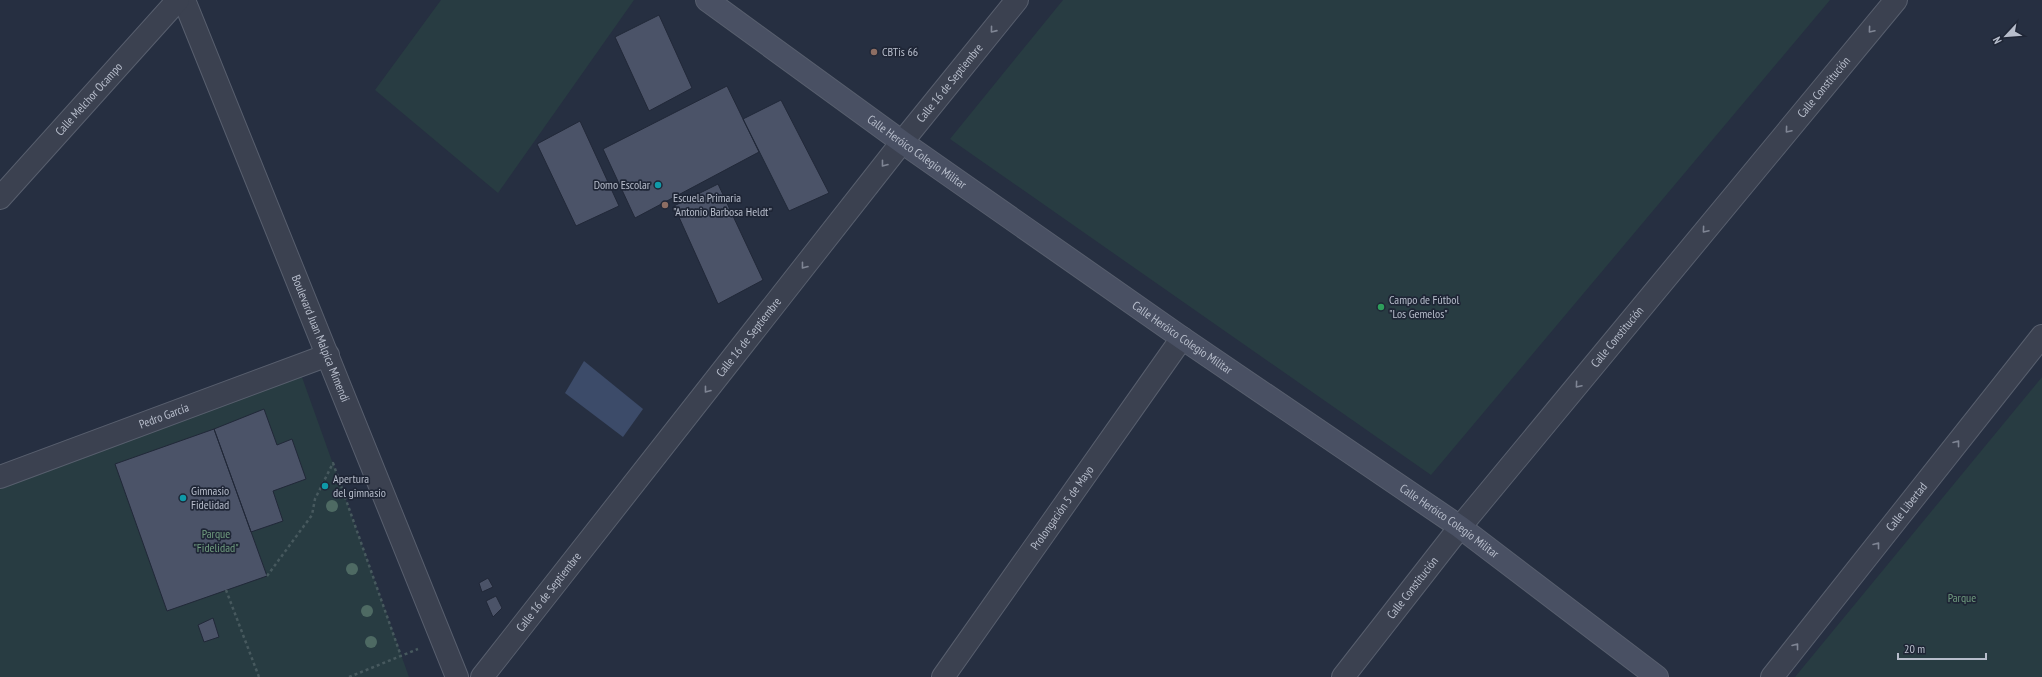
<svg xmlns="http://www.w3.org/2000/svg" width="2042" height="677" viewBox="0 0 2042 677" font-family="'PT Sans Narrow',sans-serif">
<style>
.green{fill:#283c42}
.water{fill:#3c4b69}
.building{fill:#4b5368;stroke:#212838}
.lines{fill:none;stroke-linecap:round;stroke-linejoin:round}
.street-casing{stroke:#585f6e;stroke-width:24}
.secondary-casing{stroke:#585f6e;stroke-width:24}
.path{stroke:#47595e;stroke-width:2.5;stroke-dasharray:3 3;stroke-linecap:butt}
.street{stroke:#3b4150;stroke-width:22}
.secondary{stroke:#495063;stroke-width:22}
.tree{fill:#4e6a63}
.oneway{stroke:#7f8594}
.education-dot{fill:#8d6e63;stroke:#1f2636;stroke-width:1.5}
.culture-dot{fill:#0f9aa8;stroke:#1f2636;stroke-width:1.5}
.leisure-dot{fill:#2e9e5b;stroke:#1f2636;stroke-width:1.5}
.labels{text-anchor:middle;stroke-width:3.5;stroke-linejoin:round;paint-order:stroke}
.poi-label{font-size:12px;fill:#b7bdcb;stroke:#1f2636;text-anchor:start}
.street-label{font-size:12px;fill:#b7bdcb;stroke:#1f2636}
.park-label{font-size:12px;fill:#6f9b7e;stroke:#1f2636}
</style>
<rect width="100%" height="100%" fill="#262f41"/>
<path class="green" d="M441 0H634L498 193 375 90Z
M1063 0H1830L1431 475 950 139Z
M298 366 409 677H0V477Z
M2042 377V677H1795Z"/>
<path class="water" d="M584 361 643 409 623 437 565 393Z"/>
<path class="building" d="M659 15 692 88 649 111 615 37Z
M727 86 759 152 635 218 603 149Z
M781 100 829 193 789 211 743 119Z
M580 121 619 206 576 226 537 144Z
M718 184 763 280 718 304 674 206Z
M264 409 277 445 292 439 306 479 273 491 283 521 251 532 214 429Z
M214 429 267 576 167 611 115 464Z
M488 578 493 587 482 592 479 583Z
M496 596 502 608 493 617 486 601Z
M213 618 219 637 204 642 198 625Z"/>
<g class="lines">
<defs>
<g id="street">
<path id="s1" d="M184 0 457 677"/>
<path id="s2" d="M0 198 178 0"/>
<path id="s3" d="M0 477 328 355"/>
<path id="s4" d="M482 677 902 142 1017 0"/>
<path id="s5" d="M943 677 1182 338"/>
<path id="s6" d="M1343 677 1460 527 1896 0"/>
<path id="s7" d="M1772 677 2042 336"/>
</g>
<g id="secondary">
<path id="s8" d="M707 0 902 142 1182 338 1460 527 1657 677"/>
</g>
</defs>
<use href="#street" class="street-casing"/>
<use href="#secondary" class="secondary-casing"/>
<path class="path" d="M267 576 312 515 315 499 333 463 401 656
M226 590 259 677
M349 677 418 649"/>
<use href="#street" class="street"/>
<use href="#secondary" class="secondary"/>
</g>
<g class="tree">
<circle cx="332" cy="506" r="6"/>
<circle cx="352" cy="569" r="6"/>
<circle cx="367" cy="611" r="6"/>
<circle cx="371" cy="642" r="6"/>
</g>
<defs><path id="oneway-chevron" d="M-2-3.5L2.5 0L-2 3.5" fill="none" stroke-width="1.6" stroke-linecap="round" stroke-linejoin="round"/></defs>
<g class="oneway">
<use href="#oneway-chevron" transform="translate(993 30) rotate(129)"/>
<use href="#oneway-chevron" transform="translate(1871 30) rotate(130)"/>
<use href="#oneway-chevron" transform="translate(1788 130) rotate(130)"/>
<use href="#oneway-chevron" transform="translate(884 164) rotate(128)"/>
<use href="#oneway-chevron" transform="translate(1705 230) rotate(130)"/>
<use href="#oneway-chevron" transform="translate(804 266) rotate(128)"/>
<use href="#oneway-chevron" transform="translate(1578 385) rotate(130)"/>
<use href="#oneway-chevron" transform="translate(707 390) rotate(128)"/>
<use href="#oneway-chevron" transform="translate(1957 443) rotate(-52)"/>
<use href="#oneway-chevron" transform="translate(1877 545) rotate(-52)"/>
<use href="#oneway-chevron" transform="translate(1796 646) rotate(-52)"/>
</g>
<g class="education-dot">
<circle cx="874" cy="52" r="4"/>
<circle cx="665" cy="205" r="4"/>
</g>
<g class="culture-dot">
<circle cx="658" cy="185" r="4"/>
<circle cx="325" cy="486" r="4"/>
<circle cx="183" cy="498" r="4"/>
</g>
<circle class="leisure-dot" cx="1381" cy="307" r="4"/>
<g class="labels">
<g class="poi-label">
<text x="882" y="56">CBTis 66</text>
<text x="650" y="189" text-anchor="end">Domo Escolar</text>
<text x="673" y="202">Escuela Primaria<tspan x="673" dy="14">"Antonio Barbosa Heldt"</tspan></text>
<text x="1389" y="304">Campo de Fútbol<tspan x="1389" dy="14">"Los Gemelos"</tspan></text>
<text x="333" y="483">Apertura<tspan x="333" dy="14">del gimnasio</tspan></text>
<text x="191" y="495">Gimnasio<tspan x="191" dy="14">Fidelidad</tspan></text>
</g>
<g class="street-label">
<text dy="4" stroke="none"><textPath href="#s4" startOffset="756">Calle 16 de Septiembre</textPath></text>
<text dy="4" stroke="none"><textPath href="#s6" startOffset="761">Calle Constitución</textPath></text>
<text dy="4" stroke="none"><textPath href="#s2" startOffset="133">Calle Melchor Ocampo</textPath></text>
<text dy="4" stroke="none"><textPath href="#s8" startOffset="259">Calle Heróico Colegio Militar</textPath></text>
<text dy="4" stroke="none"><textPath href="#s4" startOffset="432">Calle 16 de Septiembre</textPath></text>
<text dy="4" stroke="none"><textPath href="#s6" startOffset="437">Calle Constitución</textPath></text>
<text dy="4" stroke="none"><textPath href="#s1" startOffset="365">Boulevard Juan Malpica Mimendi</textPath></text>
<text dy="4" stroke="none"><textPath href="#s8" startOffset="583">Calle Heróico Colegio Militar</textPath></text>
<text dy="4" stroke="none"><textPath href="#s3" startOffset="175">Pedro García</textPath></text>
<text dy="4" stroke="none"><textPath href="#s7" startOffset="217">Calle Libertad</textPath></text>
<text dy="4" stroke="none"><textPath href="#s5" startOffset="207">Prolongación 5 de Mayo</textPath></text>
<text dy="4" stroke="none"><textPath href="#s8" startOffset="907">Calle Heróico Colegio Militar</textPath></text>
<text dy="4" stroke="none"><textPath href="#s6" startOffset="113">Calle Constitución</textPath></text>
<text dy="4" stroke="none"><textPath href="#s4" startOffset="108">Calle 16 de Septiembre</textPath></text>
</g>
<g class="park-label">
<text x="216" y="538">Parque<tspan x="216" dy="14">"Fidelidad"</tspan></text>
<text x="1962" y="602">Parque</text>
</g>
</g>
<g transform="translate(2006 36) rotate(244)" stroke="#1f2636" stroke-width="3" paint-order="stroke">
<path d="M0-3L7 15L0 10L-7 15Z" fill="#b7bdcb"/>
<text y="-6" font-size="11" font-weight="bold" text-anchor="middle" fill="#b7bdcb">N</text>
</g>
<path d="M1898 653v6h88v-6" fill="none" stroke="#b7bdcb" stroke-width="2"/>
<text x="1904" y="653" font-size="12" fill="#b7bdcb" stroke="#1f2636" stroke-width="3" paint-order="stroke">20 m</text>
</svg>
